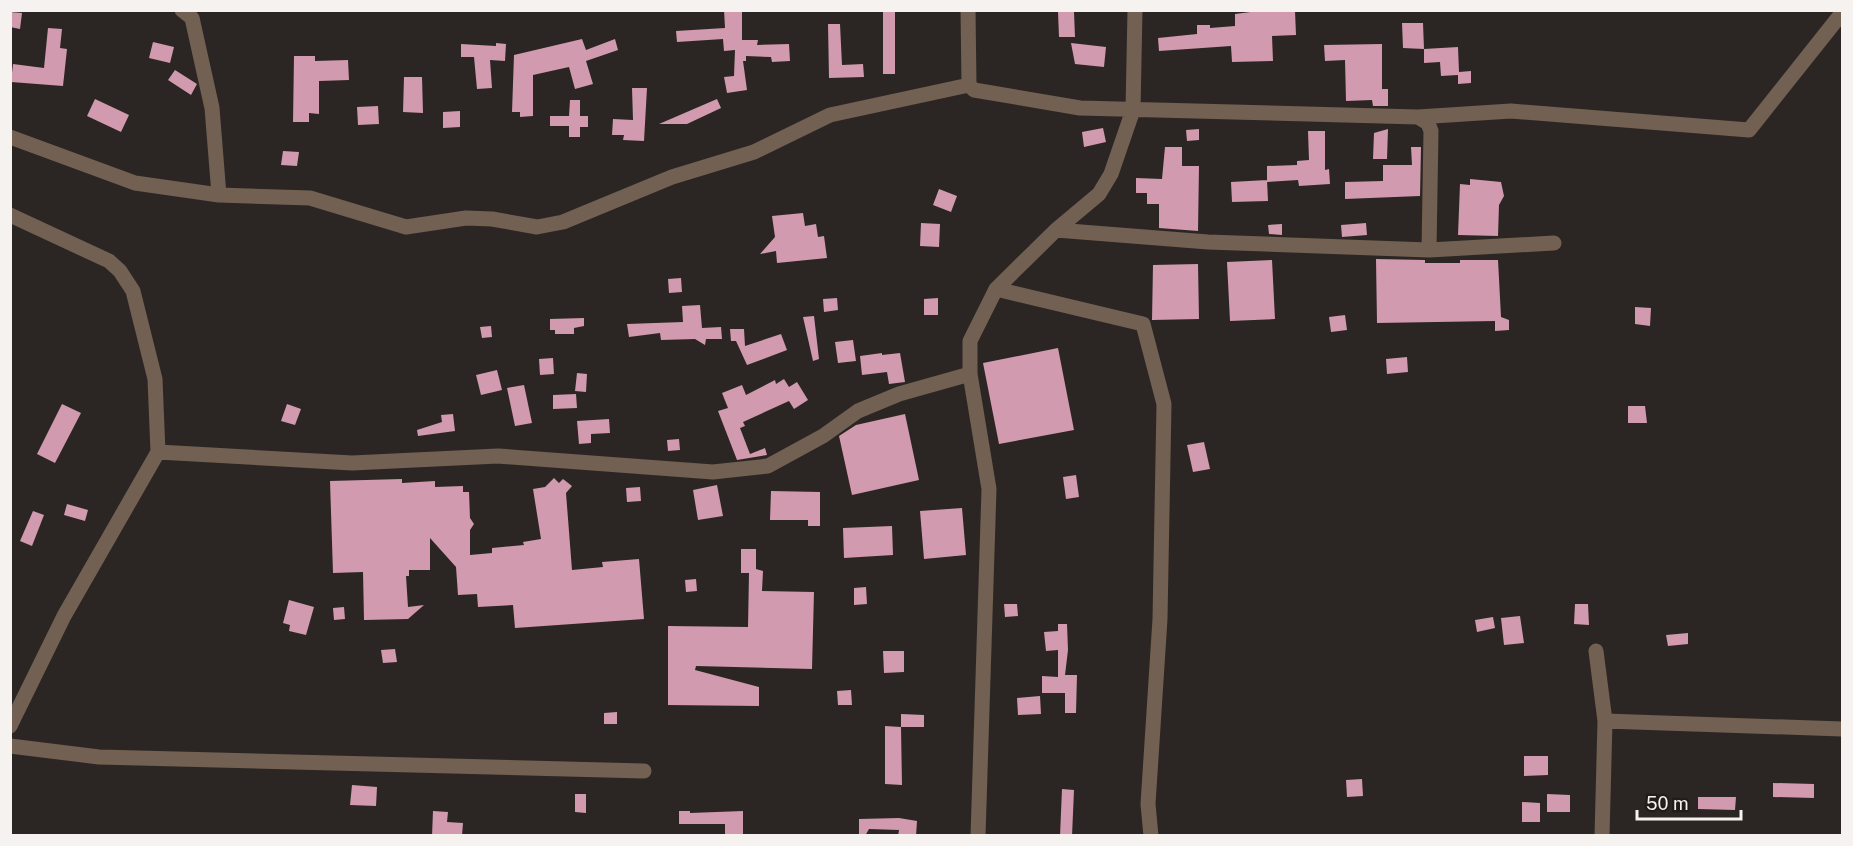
<svg xmlns="http://www.w3.org/2000/svg" width="1853" height="846" viewBox="0 0 1853 846" font-family="'Public Sans',sans-serif">
<style>
.building{fill:#d19aae}
.lines{fill:none;stroke-linecap:round;stroke-linejoin:round}
.minor{stroke:#726052;stroke-width:15}
</style>
<rect width="100%" height="100%" fill="#2b2623"/>
<path class="building" d="M724 10H742V40H758L757 45 789 44 790 61 772 62 771 57 746 56V61H743L747 90 727 93 724 77 734 76 735 50 724 51 723 39 677 42 676 31 725 28Z
M883 10H895V74H883Z
M1266 10 1295 11 1296 35 1272 36 1273 61 1232 62 1231 46 1159 51 1158 38 1197 34V25H1210V28L1235 26V14Z
M10 12 22 13 20 29 10 27Z
M1058 12H1074L1075 37H1059Z
M1402 23H1423L1424 49 1458 47 1459 72 1471 71V83L1458 84V75L1441 76 1440 62 1424 63V49L1403 48Z
M828 24H840L842 65 863 64 864 77 829 78Z
M48 28 62 29 60 48 67 49 63 86 11 82 13 64 44 68Z
M582 39 586 50 615 39 618 50 586 61 593 84 575 89 569 67 533 75V116L520 117V112H512L514 55Z
M153 42 174 47 170 63 149 58Z
M496 43 506 44 505 61 490 60 492 88 477 89 474 57H461V44L496 46Z
M1071 43 1106 47 1104 67 1075 64Z
M1382 44V89H1388V106H1373L1372 100 1346 101 1345 60 1325 61 1324 45Z
M294 56H315V61L348 60 349 80 319 81V114L309 113V122H293Z
M175 70 197 84 191 95 168 80Z
M404 77H422L423 113 403 112Z
M632 88H647L644 141 623 140 624 135H612L613 119 633 120Z
M95 99 129 115 121 132 87 116Z
M717 99 721 108 687 124H659Z
M570 100H580V116H588V127H580V137H569V126H550V116H569Z
M378 106 379 124 358 125 357 107Z
M460 111V127L443 128V112Z
M1103 128 1106 142 1084 147 1082 132Z
M1199 129V140L1187 141 1186 130Z
M1388 129 1387 159H1373L1374 133Z
M1308 131H1325V170L1329 169 1330 184 1299 186 1298 180 1267 182V166L1297 165V161L1309 160Z
M1165 147H1182V166H1199L1198 231 1159 228V204H1147V193H1136V178L1162 179Z
M1411 147H1421L1420 196 1345 199V182L1383 181V165H1412Z
M283 151 299 152 297 166 281 165Z
M1470 179 1501 182 1504 196 1499 205 1498 236 1458 235 1460 184 1470 185Z
M1267 180 1268 201 1232 202 1231 182Z
M939 189 957 196 951 212 933 205Z
M803 213 805 226 816 224 818 237 824 236 827 258 777 263 776 251 760 254 775 237 772 216Z
M921 223 940 224 939 247 920 246Z
M1366 223 1367 235 1342 237 1341 225Z
M1282 224V235L1269 234 1268 225Z
M1376 259 1425 260V263H1460V260H1498L1501 317 1509 320V330L1495 331V321L1377 323Z
M1272 260 1275 319 1230 321 1227 262Z
M1198 264 1199 319 1152 320 1153 265Z
M681 278 682 292 669 293 668 279Z
M837 298 838 310 824 312 823 299Z
M938 298V315H924V299Z
M700 305 702 328 721 327 722 339H706L705 345 695 339 661 340 660 333 629 337 627 324 683 322 682 306Z
M1635 307 1651 308 1650 326 1635 324Z
M1345 315 1347 330 1331 332 1329 317Z
M814 316 819 359 813 361 803 317Z
M584 318V326L574 328V334H555V330H550V319Z
M491 326 492 337 482 338 480 327Z
M730 329H744L745 346 781 334 787 350 747 365 736 341H731Z
M853 340 856 361 838 363 835 342Z
M1058 348 1074 430 999 444 983 363Z
M882 353V355L900 353 905 382 889 384 887 372 862 375 860 356Z
M1407 357 1408 372 1387 374 1386 359Z
M553 358 554 374 540 375 539 359Z
M497 370 502 390 481 395 476 375Z
M577 373 587 374 586 392 575 391Z
M784 379 789 387 797 382 808 400 794 409 789 401 743 422 745 426 740 428 750 454 765 448 767 455 737 460 718 411 728 408 722 393 742 385 746 395 775 380 776 384Z
M524 385 532 423 515 426 507 388Z
M576 394 577 408 553 409V395Z
M62 404 81 413 55 463 37 454Z
M287 404 301 409 295 425 281 421Z
M1628 406H1645L1647 423H1628Z
M453 414 455 431 418 436 417 430 442 422 441 415Z
M905 414 919 480 852 495 839 436 856 425Z
M609 419 610 433 591 434V443L579 444 577 421Z
M679 439 680 450 668 451 667 440Z
M1204 442 1210 469 1193 472 1187 445Z
M1076 475 1079 497 1066 499 1063 477Z
M554 478 559 483 563 479 572 486 566 493 572 570 603 567 602 562 639 559 644 619 515 628 513 605 478 607 477 594 458 595 456 567 430 538V570H409V576H406L408 607 424 605 408 619 364 620 363 572 333 573 330 481 402 479V483L435 481V487L463 486V492H469L470 518 474 524 470 530V555L492 553V548L524 545 523 542 541 539 533 489 545 487Z
M717 485 723 516 698 520 693 490Z
M640 487 641 501 627 502 626 488Z
M771 491 820 492V526H808V520H770Z
M67 504 88 510 85 521 64 515Z
M962 508 966 555 924 559 920 511Z
M33 511 44 515 32 546 20 541Z
M892 526 893 555 844 558 843 528Z
M741 549H756V569L763 571 762 591 814 592 812 669 696 666 695 670 759 687V706L668 705V626L748 627 749 573H741Z
M696 579 697 591 686 592 685 580Z
M866 587 867 604 854 605V588Z
M289 600 314 607 306 635 289 631 290 625 283 623Z
M1004 604H1017L1018 616 1005 617Z
M1575 604H1588L1589 625 1574 624Z
M344 607 345 619 334 620 333 608Z
M1520 616 1524 643 1504 645 1501 618Z
M1493 617 1495 628 1477 632 1475 620Z
M1058 624H1067L1068 650 1065 675H1077L1076 713H1065V693H1042V676L1058 677V650L1046 651 1044 632 1058 631Z
M1688 633V644L1668 646 1666 635Z
M395 649 397 662 383 663 381 650Z
M883 651H904V672L884 673Z
M851 690 852 705H838L837 691Z
M1040 696 1041 714 1018 715 1017 698Z
M617 712V724H604V713Z
M901 714 924 715V727H901Z
M885 726 901 727 902 785 885 784Z
M1524 756H1548V775L1524 776Z
M1362 779 1363 796 1347 797 1346 780Z
M1773 783 1814 784V798L1773 797Z
M352 785 377 787 376 806 350 805Z
M1062 789 1074 790 1072 836H1060Z
M575 794H586V813L575 812Z
M1547 794 1570 795V812H1547Z
M1698 797H1736L1735 810 1698 809Z
M1522 802 1540 803V822H1522Z
M433 811 448 812 447 822 463 823 462 836H432Z
M679 811H690V813L743 811V836H725V824H679Z
M899 818 917 821 916 836H898L899 830 869 829 865 836H859V819Z"/>
<g class="lines">
<path class="minor" d="M182 10 192 18 212 108 219 195
M968 10 969 85 974 90 1080 108 1418 117 1428 123 1431 131 1429 250
M1418 117 1511 111 1749 130 1842 13
M10 137 135 183 219 195 310 198 406 227 466 218 492 219 537 227 563 222 672 177 754 152 830 115 969 85
M10 215 109 261 120 271 133 291 155 379 158 452 64 616 10 726
M1056 230 1208 242 1429 250 1554 243
M996 289 1143 324 1164 404 1160 619 1148 804 1151 836
M158 452 352 463 498 456 713 472 768 466 823 436 858 411 899 394 970 374
M1596 651 1605 721 1602 836
M1605 721 1842 729
M10 746 99 757 644 771
M978 836 989 489 970 374V341L996 289 1056 230 1099 194 1111 174 1133 110 1135 10"/>
</g>
<rect width="1853" height="846" fill="none" stroke="#f6f2f0" stroke-width="24"/>
<path d="M1637 810v9h104v-9" fill="none" stroke="#f6f2f0" stroke-width="3"/>
<text x="1646" y="810" font-size="18" fill="#f6f2f0" stroke="#221c19" stroke-width="4.5" paint-order="stroke">50 m</text>
</svg>
